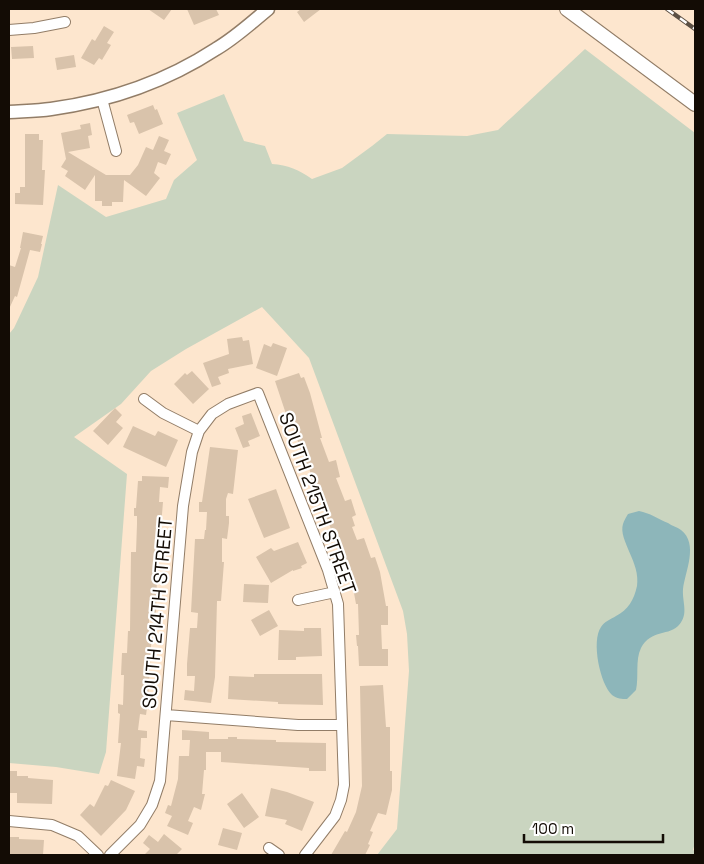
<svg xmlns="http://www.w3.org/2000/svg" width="704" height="864" viewBox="0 0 704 864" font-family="'Space Grotesk',sans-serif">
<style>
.green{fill:#cad5c0}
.water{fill:#8db6ba}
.building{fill:#d9c3ab}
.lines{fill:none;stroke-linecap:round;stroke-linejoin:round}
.minor-casing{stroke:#927d67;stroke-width:12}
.tertiary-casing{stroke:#927d67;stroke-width:15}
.secondary-casing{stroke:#927d67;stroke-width:16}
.minor{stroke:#fff;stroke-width:10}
.tertiary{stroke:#fff;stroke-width:12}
.secondary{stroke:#fff;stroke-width:14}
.rail-casing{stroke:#5c5044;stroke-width:4.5}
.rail{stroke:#fff;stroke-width:2.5;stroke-dasharray:8;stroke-linecap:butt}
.labels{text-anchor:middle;stroke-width:4.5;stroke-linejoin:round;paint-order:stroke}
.street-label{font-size:19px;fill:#130c05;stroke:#fff}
</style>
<rect width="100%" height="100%" fill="#fde6ce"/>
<path class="green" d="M585 49 695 133V843L693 850 695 851V855H377L397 829 409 671 407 634 403 611 309 358 262 307 186 349 151 371 121 404 74 437 127 474 106 752 99 774 56 767 9 763V334L14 328 38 277 58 185 106 217 166 199 174 180 197 160 177 113 224 94 244 141 265 146 272 164C288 165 299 170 312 179L342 168 372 146 387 134 467 136 498 130Z"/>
<path class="water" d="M639 511C650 513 658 519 668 523 672 526 677 527 681 530 699 544 685 572 683 589 682 602 689 614 679 625 670 636 651 629 641 648 635 660 639 677 636 690L627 699C622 699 617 699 612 695 600 684 591 641 601 627 604 622 611 619 616 616 628 610 634 600 637 586 641 563 618 540 623 524 624 521 626 517 628 514Z"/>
<path class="building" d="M148 9H172L164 20Z
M187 9H216L219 15 194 25Z
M301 9H321L304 22 297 12Z
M104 26 114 32 107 43 111 45 102 60 99 58 94 65 81 58 92 39 95 41Z
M33 46 34 58 12 59 11 47Z
M74 55 76 67 57 70 55 58Z
M153 105 155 110 157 109 163 124 139 134 134 122 130 123 127 115Z
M90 123 92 135 88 136 90 148 68 152 106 175H130L138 165 146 147 153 150 159 136 169 140 164 151 171 154 166 165 158 162 154 173 160 178 146 196 124 180 123 202H112V206H102V201H95V175L85 190 65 176 68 171 61 167 66 159 61 133 81 129 80 125Z
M25 134H39V140H43L42 170H45L43 205 15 204V193H20V187H25Z
M23 232 43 236 41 244H42L40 252 30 250 17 297 15 296 9 309V265L15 267 21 248H20Z
M242 337 243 341 249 340 253 364 228 369 229 373 218 377 221 384 212 387 203 363 229 354 227 339Z
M273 343 287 348 277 376 256 368 264 344 271 347Z
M192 371 209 389 193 404 174 384 185 373 187 375Z
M299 373 301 378 304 377 310 393 322 438H320L329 462 336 460 340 477 336 478 345 501 351 499 356 515 352 517 355 526 352 527 357 540 364 538 371 558 375 557 380 572 386 606H388V625H381L382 649H388V666H359L358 646H357L356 635H359L358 604H356L352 582 338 544H336L315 483 314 484 308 465H307L299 445 293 426H290L275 381Z
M115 408 122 415 116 422 123 428 108 445 93 431Z
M251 413 260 436 248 441 250 446 243 448 235 428 244 424 242 416Z
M133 426 155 436 158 431 178 440 166 467 123 447Z
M210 447 238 450 233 494 228 493 226 499V516H229V523L227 539 222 538V562H224L221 601H217L215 677 211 703 184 700 185 690 194 691 195 676H187V664L190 628H197L198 613 191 612 195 539H204L205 530H206L207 512H199V502H202Z
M142 476 169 477 168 488 160 487 159 502H163L157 575 156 614 149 613V628L152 629 148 701 146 715 140 714 138 730 147 731V738H141L140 758 145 759 144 767 137 766 135 779 117 776 121 743H118L120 714 118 713V704L123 705 124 675H121L122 653H127L128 631H130L131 552H136L137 524V516H134V508H136L138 481H142Z
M276 489 290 528 264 538 248 499Z
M298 542 307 563 301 566 302 568 293 571V570L271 583 256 557 271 548 274 551Z
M244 584 269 585 268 603 243 602Z
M269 610 278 626 260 636 251 620Z
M304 628H321L322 656 296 657V660H278L279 630 304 631Z
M254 674H322L323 705 278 704V702L228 699 229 676 254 677Z
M383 685 386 727H390V771H392V790L386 815 378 813 370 831 373 832 368 844 370 845 365 855H331L345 831 347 832 356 812 362 786 360 686Z
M182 730 209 732V739H228V737H237V739L276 740V742L326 743V771H309V768L221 762V752H206V770H204L202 794H205L201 810 194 807 188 821 193 823 188 835 167 826 172 816 165 813 168 805 171 806 178 779 179 756H189L190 740H182Z
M9 771H17V776H28V778L53 780 52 804 17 803V793H9Z
M111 780 135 791 126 810 101 836 80 815 90 804 94 807 105 785 108 786Z
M271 788 287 792 314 802 302 831 285 824 287 820 265 816Z
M242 793 259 817 244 828 227 804Z
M223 828 242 833 237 850 218 845Z
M164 834 182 849 176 855H144L150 849 143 843 149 835 158 842Z
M9 837H19V839L44 840 43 855H9Z"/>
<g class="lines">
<defs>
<path id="minor" d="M9 30 34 28 65 22
M102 99 116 151
M144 399 163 413 199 431
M298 600 335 592
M166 715 298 725H342
M9 821 52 825 78 836 98 855
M269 848 279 855
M110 855 140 825 152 805 160 781 183 506 192 452 199 431 212 414 228 404 258 393 328 570 338 604 344 785 341 800 335 816 305 855"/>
<path id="tertiary" d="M9 112C23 111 37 111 51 109 109 101 167 81 216 49 235 38 251 23 268 9"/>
<path id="secondary" d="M567 9 695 104"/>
</defs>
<use href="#minor" class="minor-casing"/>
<use href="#tertiary" class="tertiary-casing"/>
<use href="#secondary" class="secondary-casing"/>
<use href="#minor" class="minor"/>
<use href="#tertiary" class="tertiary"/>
<use href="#secondary" class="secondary"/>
<defs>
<path id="rail" d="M667 9 695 29"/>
</defs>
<use href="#rail" class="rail-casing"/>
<use href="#rail" class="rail"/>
</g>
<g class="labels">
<g class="street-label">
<text transform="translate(318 503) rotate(70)" y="7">SOUTH 215TH STREET</text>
<text transform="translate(157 613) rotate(-85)" y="7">SOUTH 214TH STREET</text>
</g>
</g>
<rect width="704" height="864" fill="none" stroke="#130c05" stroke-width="20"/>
<path d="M524 834v8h139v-8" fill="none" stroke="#130c05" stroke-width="2.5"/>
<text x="532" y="834" font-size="15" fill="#130c05" stroke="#ffffff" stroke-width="4" paint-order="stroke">100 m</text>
</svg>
